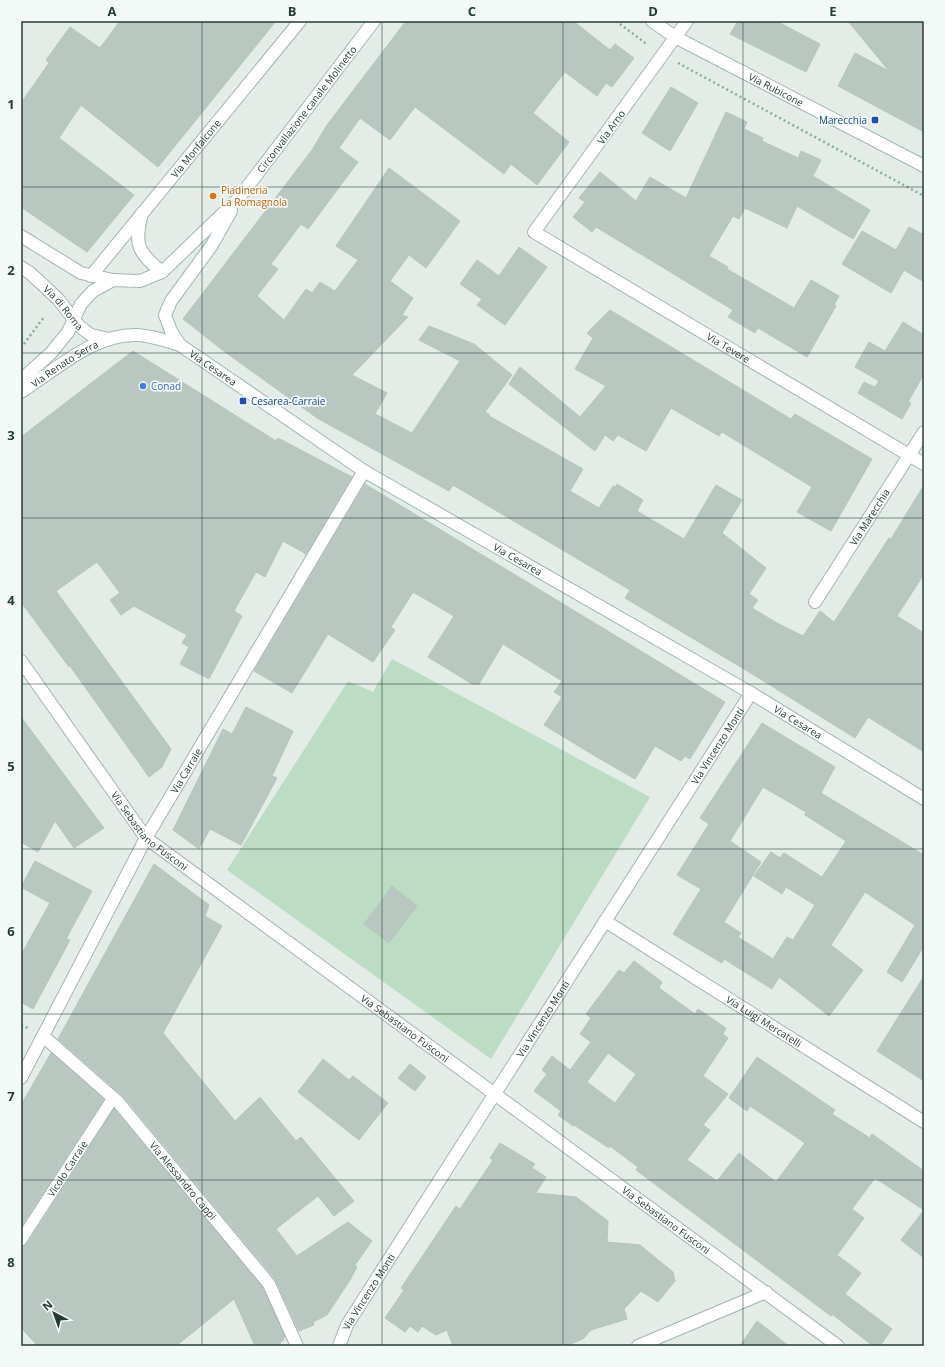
<svg xmlns="http://www.w3.org/2000/svg" width="945" height="1367" viewBox="0 0 945 1367" font-family="'Open Sans',sans-serif">
<style>
.green{fill:#bcddc3}
.building{fill:#b8c7c0;stroke:#b5c6be;fill-rule:evenodd}
.lines{fill:none;stroke-linecap:round;stroke-linejoin:round}
.lane-casing{stroke:#a6b4ae;stroke-width:13}
.street-casing{stroke:#a6b4ae;stroke-width:14}
.secondary-casing{stroke:#a1b8af;stroke-width:14}
.path{stroke:#84af9f;stroke-width:2.5;stroke-dasharray:2 3;stroke-linecap:butt}
.lane{stroke:#fff;stroke-width:11}
.street{stroke:#fff;stroke-width:12}
.secondary{stroke:#fff;stroke-width:12}
.grid{fill:none;stroke:#233d34;stroke-width:1;stroke-opacity:0.55}
.transit-dot{fill:#1a4fb4;stroke:#f3f9f6;stroke-width:1.5}
.food-dot{fill:#e8710a;stroke:#f3f9f6;stroke-width:1.5}
.shop-dot{fill:#3f7fe0;stroke:#f3f9f6;stroke-width:1.5}
.labels{text-anchor:middle;stroke-width:3.5;stroke-linejoin:round;paint-order:stroke}
.street-label{font-size:10px;fill:#233d34;stroke:#f3f9f6}
.transit-label{font-size:10px;fill:#164399;stroke:#f3f9f6;text-anchor:end}
.food-label{font-size:10px;fill:#c56008;stroke:#f3f9f6;text-anchor:start}
.shop-label{font-size:10px;fill:#366cbe;stroke:#f3f9f6;text-anchor:start}
.neatline{fill:none;stroke:#233d34;stroke-width:1.5}
.grid-label{font-size:13px;text-anchor:middle;font-weight:bold;fill:#233d34}
</style>
<rect width="100%" height="100%" fill="#e3ece7"/>
<path class="green" d="M392 659 650 797 491 1059 227 870 348 681 373 692Z"/>
<path class="building" d="M120 21H276L158 167 81 105 59 138 134 195 87 252 21 207V103L49 63 46 60 70 27 100 48Z
M406 21H573L610 50 615 44 634 58 612 87 606 83 597 96 565 72 533 113 569 142 537 185 511 164 504 174 415 107 390 140 360 118 339 148 358 162 308 229 301 224 271 264 278 269 257 296 284 320 306 289 312 293 320 282 335 291 358 260 336 246 389 168 460 221 426 268 409 255 390 281 413 298 402 315 408 317 352 375 387 393 375 414 412 433 460 361 419 340 429 326 474 344 512 375 485 412 490 415 489 416 583 469 570 491 599 508 613 486 615 487 617 484 643 500 637 511 684 539 716 485 742 500 722 533 766 568 749 594 758 600 752 608 777 623 803 636 820 611 834 622 889 538 891 539 924 485V574L897 616 924 633V752L868 717 855 738 749 672 625 598 630 590 453 485 449 491 317 418 225 352 183 319 312 150 327 125Z
M738 21H776L820 44 806 72 730 34Z
M848 21H924V132L838 86 855 53 889 71Z
M671 87 698 103 670 151 642 133Z
M726 112 747 122 744 129 763 138 762 141 798 158 801 151 821 160 813 176 870 210 853 239 797 206 787 228 745 208 739 219 733 216 709 256 728 267 727 269 794 308 811 280 839 296 834 305 836 306 807 357 758 328 755 333 728 317 733 310 596 227 592 232 573 217 585 202 579 198 600 172 636 201 650 177 686 198Z
M909 227 924 235V282L904 270 891 293 842 264 862 231 896 250Z
M519 247 547 267 505 325 477 305 482 299 460 284 477 260 499 276Z
M610 310 791 419 795 414 872 459 831 531 797 512 812 487 722 432 719 436 671 408 646 451 618 435 613 441 605 435 595 451 509 384 520 367 580 417 606 386 575 369 593 338 587 333Z
M903 322 924 335V374L908 402 911 403 902 419 858 393 864 382 875 387 879 381 855 367 869 342 885 351Z
M133 351 276 441 278 438 352 477 306 554 283 541 265 577 256 572 234 611 242 616 209 679 180 664 189 647 182 643 187 635 134 606 121 615 110 600 120 593 97 562 56 591 171 749 162 767 149 777 70 666 69 667 21 602V437Z
M365 484 725 702 690 759 685 756 681 761 655 746 635 779 595 756 544 725 562 697 554 692 562 681 503 644 479 684H472L428 657 454 616 413 592 391 627 395 630 373 662 328 634 292 693 254 671Z
M246 707 293 731 272 776 277 778 241 845 210 829 199 849 173 830 223 729 232 734Z
M21 717 104 828 74 848 55 821 38 852 21 842Z
M762 723 835 767 821 793 924 855V946L902 982 887 972 915 925 865 892 831 945 863 970 829 1016 779 977 772 989 724 959 722 963 673 934 701 889 677 875 709 824 700 818ZM763 787 806 812 805 815 846 841 822 877 784 853 780 858 771 852 754 876 782 894 786 887 815 905 793 940 787 937 773 959 738 937 741 933 724 922 761 862 730 841Z
M35 861 92 891 66 939 70 940 33 1009 21 1002V955L50 903 21 887Z
M154 864 209 905 205 916 222 926 163 1033 235 1121 260 1097 296 1141 301 1137 354 1201 334 1216 318 1196 276 1229 297 1256 348 1222 372 1241 355 1265 357 1267 350 1280 327 1315 313 1322 314 1325 299 1331 275 1279 124 1097 58 1039Z
M392 886 417 906 389 943 364 924Z
M634 961 662 982 659 988 695 1014 698 1009 726 1028 723 1034 728 1038 703 1076 728 1094 703 1125 710 1130 687 1160 717 1181 739 1153 776 1182 805 1143 750 1106 747 1111 729 1098 757 1057 835 1110 832 1114 870 1138 872 1134 924 1171V1258L901 1240 924 1210 875 1178 852 1209 864 1218 837 1255 861 1273 845 1294 892 1329 880 1346H873L832 1314 831 1316 636 1170 638 1167 610 1146 609 1148 574 1125 573 1126 558 1115 561 1111 534 1091 547 1074 542 1070 552 1056 570 1070 591 1042 580 1034 591 1018 586 1014 619 970 624 973ZM608 1053 636 1074 615 1103 587 1082Z
M924 976V1081L877 1051Z
M51 1053 104 1099 21 1227V1105Z
M323 1059 349 1080 353 1076 388 1103 359 1140 298 1092Z
M410 1064 426 1077 415 1091 398 1078Z
M114 1109 263 1288 285 1337 283 1338 284 1340 280 1342 281 1346H255L234 1299 176 1346H38L21 1328V1247L27 1244Z
M500 1143 535 1164 532 1168 546 1177 536 1193 576 1197 608 1221 607 1242 640 1245 673 1272 675 1281 658 1302 641 1291 624 1309 627 1319 591 1330 583 1339 566 1346H453L447 1330 436 1335 422 1326 418 1332 410 1326 405 1332 385 1318 404 1290 401 1288 456 1206 460 1209 493 1160 490 1158Z
M757 1321 789 1346H740Z"/>
<g class="lines">
<defs>
<g id="lane">
<path id="s1" d="M21 1240 113 1098"/>
</g>
<g id="street">
<path id="s2" d="M687 21 534 232 924 464"/>
<path d="M142 213C134 244 137 252 162 272"/>
<path d="M21 236 81 273 113 280"/>
<path id="s3" d="M21 267 30 273 58 299 79 326 91 335 110 339"/>
<path id="s4" d="M91 276 300 21"/>
<path id="s5" d="M815 602 924 432"/>
<path id="s6" d="M21 661 146 838 838 1346"/>
<path id="s7" d="M605 921 924 1122"/>
<path id="s8" d="M43 1036 118 1102 269 1284 297 1346"/>
<path id="s9" d="M21 1078 146 838 364 471"/>
<path id="s10" d="M339 1346 347 1325 751 693"/>
<path d="M638 1346 766 1292"/>
</g>
<g id="secondary">
<path id="s11" d="M652 21 675 37 924 166"/>
<path d="M180 345 171 331 165 315 171 301 212 245 231 211"/>
<path id="s12" d="M21 380 51 353 68 332 81 304 93 291 113 280 140 281 162 272 238 199 374 21"/>
<path id="s13" d="M21 392C56 370 94 333 138 335 153 336 167 341 180 345L364 471 751 693 924 799"/>
</g>
</defs>
<use href="#lane" class="lane-casing"/>
<use href="#street" class="street-casing"/>
<use href="#secondary" class="secondary-casing"/>
<path class="path" d="M616 21 648 45
M678 63 924 196
M21 348 44 317
M21 1025 28 1028"/>
<use href="#lane" class="lane"/>
<use href="#street" class="street"/>
<use href="#secondary" class="secondary"/>
</g>
<path class="grid" d="M202 21V1346M382 21V1346M563 21V1346M743 21V1346M21 187H924M21 353H924M21 518H924M21 684H924M21 849H924M21 1014H924M21 1180H924"/>
<g class="transit-dot">
<rect x="871" y="116" width="8" height="8" rx="2"/>
<rect x="239" y="397" width="8" height="8" rx="2"/>
</g>
<circle class="food-dot" cx="213" cy="196" r="4"/>
<circle class="shop-dot" cx="143" cy="386" r="4"/>
<g class="labels">
<g class="street-label">
<text dy="4" stroke="none"><textPath href="#s11" startOffset="142">Via Rubicone</textPath></text>
<text dy="4" stroke="none"><textPath href="#s12" startOffset="408">Circonvallazione canale Molinetto</textPath></text>
<text transform="translate(611 127) rotate(-54)" y="4">Via Arno</text>
<text dy="4" stroke="none"><textPath href="#s4" startOffset="165">Via Monfalcone</textPath></text>
<text dy="4" stroke="none"><textPath href="#s3" startOffset="59">Via di Roma</textPath></text>
<text dy="4" stroke="none"><textPath href="#s2" startOffset="487">Via Tevere</textPath></text>
<text dy="4" stroke="none"><textPath href="#s13" startOffset="52">Via Renato Serra</textPath></text>
<text dy="4" stroke="none"><textPath href="#s13" startOffset="216">Via Cesarea</textPath></text>
<text dy="4" stroke="none"><textPath href="#s5" startOffset="101">Via Marecchia</textPath></text>
<text dy="4" stroke="none"><textPath href="#s13" startOffset="576">Via Cesarea</textPath></text>
<text dy="4" stroke="none"><textPath href="#s13" startOffset="900">Via Cesarea</textPath></text>
<text dy="4" stroke="none"><textPath href="#s10" startOffset="710">Via Vincenzo Monti</textPath></text>
<text dy="4" stroke="none"><textPath href="#s9" startOffset="349">Via Carraie</textPath></text>
<text dy="4" stroke="none"><textPath href="#s6" startOffset="214">Via Sebastiano Fusconi</textPath></text>
<text dy="4" stroke="none"><textPath href="#s10" startOffset="386">Via Vincenzo Monti</textPath></text>
<text dy="4" stroke="none"><textPath href="#s7" startOffset="188">Via Luigi Mercatelli</textPath></text>
<text dy="4" stroke="none"><textPath href="#s6" startOffset="538">Via Sebastiano Fusconi</textPath></text>
<text dy="4" stroke="none"><textPath href="#s1" startOffset="85">Vicolo Carraie</textPath></text>
<text dy="4" stroke="none"><textPath href="#s8" startOffset="202">Via Alessandro Cappi</textPath></text>
<text dy="4" stroke="none"><textPath href="#s6" startOffset="862">Via Sebastiano Fusconi</textPath></text>
<text dy="4" stroke="none"><textPath href="#s10" startOffset="62">Via Vincenzo Monti</textPath></text>
</g>
<g class="transit-label">
<text x="867" y="124">Marecchia</text>
<text x="251" y="405" text-anchor="start">Cesarea-Carraie</text>
</g>
<g class="food-label">
<text x="221" y="194">Piadineria<tspan x="221" dy="12">La Romagnola</tspan></text>
</g>
<g class="shop-label">
<text x="151" y="390">Conad</text>
</g>
</g>
<rect width="945" height="1367" fill="none" stroke="#f3f9f6" stroke-width="44"/>
<g transform="translate(54 1313) rotate(319)" stroke="#f3f9f6" stroke-width="3" paint-order="stroke">
<path d="M0-3L7 15L0 10L-7 15Z" fill="#233d34"/>
<text y="-6" font-size="11" font-weight="bold" text-anchor="middle" fill="#233d34">N</text>
</g>
<rect x="22" y="22" width="901" height="1323" class="neatline"/>
<g class="grid-label">
<text x="112" y="16">A</text>
<text x="292" y="16">B</text>
<text x="472" y="16">C</text>
<text x="653" y="16">D</text>
<text x="833" y="16">E</text>
<text x="11" y="109">1</text>
<text x="11" y="275">2</text>
<text x="11" y="440">3</text>
<text x="11" y="605">4</text>
<text x="11" y="771">5</text>
<text x="11" y="936">6</text>
<text x="11" y="1101">7</text>
<text x="11" y="1267">8</text>
</g>
</svg>
